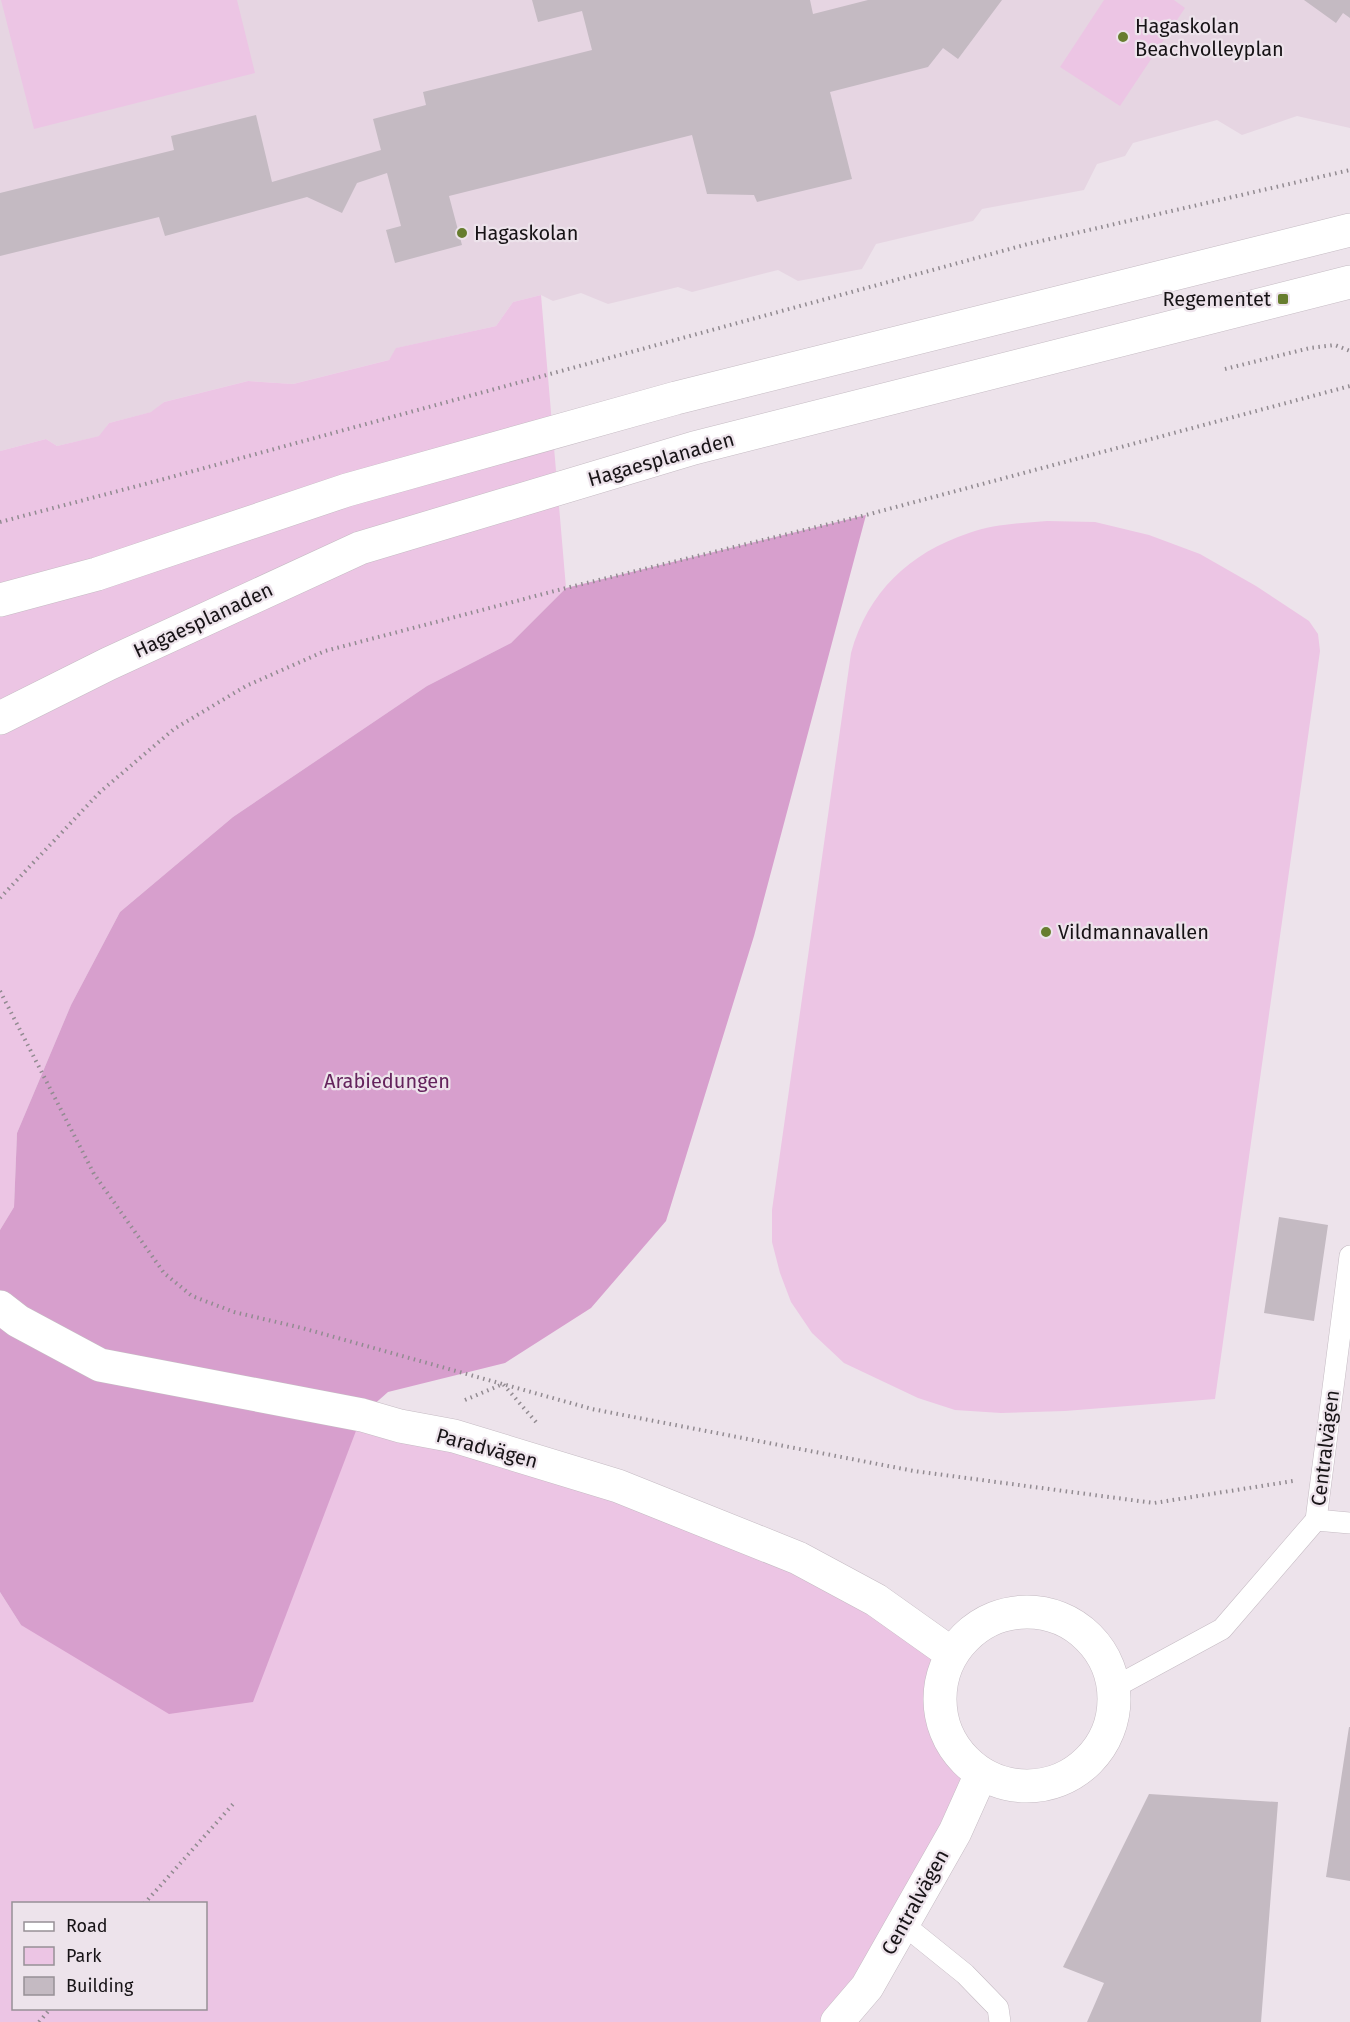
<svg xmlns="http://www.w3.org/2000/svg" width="1350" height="2022" viewBox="0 0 1350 2022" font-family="'Fira Sans',sans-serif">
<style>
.built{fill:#e6d5e2}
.green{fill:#ecc5e4;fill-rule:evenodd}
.forest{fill:#d79fcd}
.building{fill:#c4bac2}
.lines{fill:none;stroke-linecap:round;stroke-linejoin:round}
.service-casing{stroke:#c5bbc3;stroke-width:22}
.minor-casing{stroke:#c5bbc3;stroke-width:34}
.secondary-casing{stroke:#c5bbc3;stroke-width:34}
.path{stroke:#928b91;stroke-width:4;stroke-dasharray:1.5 4.5;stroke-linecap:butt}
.service{stroke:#fff;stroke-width:21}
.minor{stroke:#fff;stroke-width:33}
.secondary{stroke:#fff;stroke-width:33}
.poi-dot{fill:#677d2e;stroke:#ede3eb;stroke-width:2}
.labels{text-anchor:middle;stroke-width:4.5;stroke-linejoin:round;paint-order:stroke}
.poi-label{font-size:20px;fill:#171316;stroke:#ede3eb;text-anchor:start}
.street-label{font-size:20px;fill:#171316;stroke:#ede3eb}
.park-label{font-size:20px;fill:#64235c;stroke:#ede3eb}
</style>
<rect width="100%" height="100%" fill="#ede3eb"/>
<path class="built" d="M0 0H1350V128L1297 116 1242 135 1217 120 1133 143 1125 156 1097 164 1084 190 982 209 973 221 876 244 862 269 798 281 778 270 692 292 678 287 608 304 581 293 553 301 541 295 513 302 496 326 397 348 389 360 293 384 248 381 164 402 152 412 109 423 100 436 57 446 46 439 0 451Z"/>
<path class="green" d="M1 0H237L255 73 34 129Z
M1104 0H1174L1185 8 1120 106 1060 67Z
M541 295 566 588 511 643 427 686 233 817 120 912 71 1005 17 1133 14 1207 0 1230V451L46 439 57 446 99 436 109 423 151 412 164 402 248 381 293 384 389 360 396 348 496 326 513 302Z
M1047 521 1095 522 1149 535 1200 554 1256 586 1309 621 1318 634 1320 651 1215 1399 1065 1411 1001 1413 955 1410 918 1398 844 1363 812 1333 791 1302 780 1273 772 1242V1210L851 653C868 592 909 553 969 533 994 524 1021 523 1047 521Z
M362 1415 798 1558 952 1654 940 1686 944 1726 959 1754 981 1774 837 2022H0V1592L21 1625ZM14 1904H206V2008H14Z"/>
<path class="forest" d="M866 515 754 936 666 1221 591 1308 505 1363 388 1392 362 1415 253 1702 169 1714 21 1625 0 1592V1230L14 1207 17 1133 71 1005 120 912 233 817 427 686 511 643 566 588Z"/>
<path class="building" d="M532 0H810L813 14 868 0H1002L958 59 943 48 928 67 830 92 852 179 757 202 754 195 707 194 692 135 449 196 462 245 395 263 386 230 401 226 387 173 357 183 342 213 307 197 165 236 159 217 0 256V193L174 150 171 136 256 115 272 182 381 150 373 119 426 105 423 92 592 50 582 11 538 22Z
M1304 0H1350V18L1343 13 1336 23Z
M1279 1217 1328 1225 1314 1321 1264 1313Z
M1349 1727H1350V1881L1326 1877Z
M1149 1794 1278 1802 1261 2022H1087L1104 1983 1063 1967Z"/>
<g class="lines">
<defs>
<path id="service" d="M1316 1520 1350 1523
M1115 1687 1222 1629 1316 1520 1350 1256
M903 1924 965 1974 998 2008 1000 2022"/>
<path id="minor" d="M0 1307 18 1321 100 1365 362 1415 400 1426 454 1436 618 1486 798 1558 876 1600 952 1654
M940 1699a87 87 0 1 1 174 0a87 87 0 1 1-174 0Z
M837 2022 867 1987 955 1832 981 1774"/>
<path id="secondary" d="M0 600 97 574 347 490 676 398 1350 230
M0 718 108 664 360 548 694 448 1350 282"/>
</defs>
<use href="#service" class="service-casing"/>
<use href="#minor" class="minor-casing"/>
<use href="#secondary" class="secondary-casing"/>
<path class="path" d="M1225 369 1310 348 1335 345 1350 351
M0 522 164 479 1028 244 1350 170
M0 898 100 792 174 729 246 686 325 651 566 588 866 515 1350 386
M0 991 94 1174 164 1273 192 1296 234 1312 302 1328 592 1409 914 1471 1154 1503 1293 1481
M465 1400 503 1384 536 1422
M144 1904 234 1803
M39 2022 51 2008"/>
<use href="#service" class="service"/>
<use href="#minor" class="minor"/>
<use href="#secondary" class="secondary"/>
</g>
<g class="poi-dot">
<circle cx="1123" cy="37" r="6"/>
<circle cx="462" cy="233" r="6"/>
<rect x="1277" y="293" width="12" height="12" rx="3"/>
<circle cx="1046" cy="932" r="6"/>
</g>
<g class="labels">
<g class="poi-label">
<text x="1135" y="33">Hagaskolan<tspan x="1135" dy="23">Beachvolleyplan</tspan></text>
<text x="474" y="240">Hagaskolan</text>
<text x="1271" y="306" text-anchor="end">Regementet</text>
<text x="1058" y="939">Vildmannavallen</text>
</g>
<g class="street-label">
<text transform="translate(661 459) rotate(-16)" y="7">Hagaesplanaden</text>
<text transform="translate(203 620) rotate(-25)" y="7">Hagaesplanaden</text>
<text transform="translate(487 1448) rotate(15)" y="7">Paradvägen</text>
<text transform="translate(1325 1448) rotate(-83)" y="7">Centralvägen</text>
<text transform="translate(915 1902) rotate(-61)" y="7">Centralvägen</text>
</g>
<g class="park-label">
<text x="387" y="1088">Arabiedungen</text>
</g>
</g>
<rect x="12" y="1902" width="195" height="108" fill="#ede3eb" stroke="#979096" stroke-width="1.5"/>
<rect x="24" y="1922" width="30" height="9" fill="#ffffff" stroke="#979096" stroke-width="1.5"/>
<text x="66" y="1932" font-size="18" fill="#171316">Road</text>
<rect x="24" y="1947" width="30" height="18" fill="#ecc5e4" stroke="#979096" stroke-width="1.5"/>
<text x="66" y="1962" font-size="18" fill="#171316">Park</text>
<rect x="24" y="1977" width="30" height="18" fill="#c4bac2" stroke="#979096" stroke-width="1.5"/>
<text x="66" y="1992" font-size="18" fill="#171316">Building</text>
</svg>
